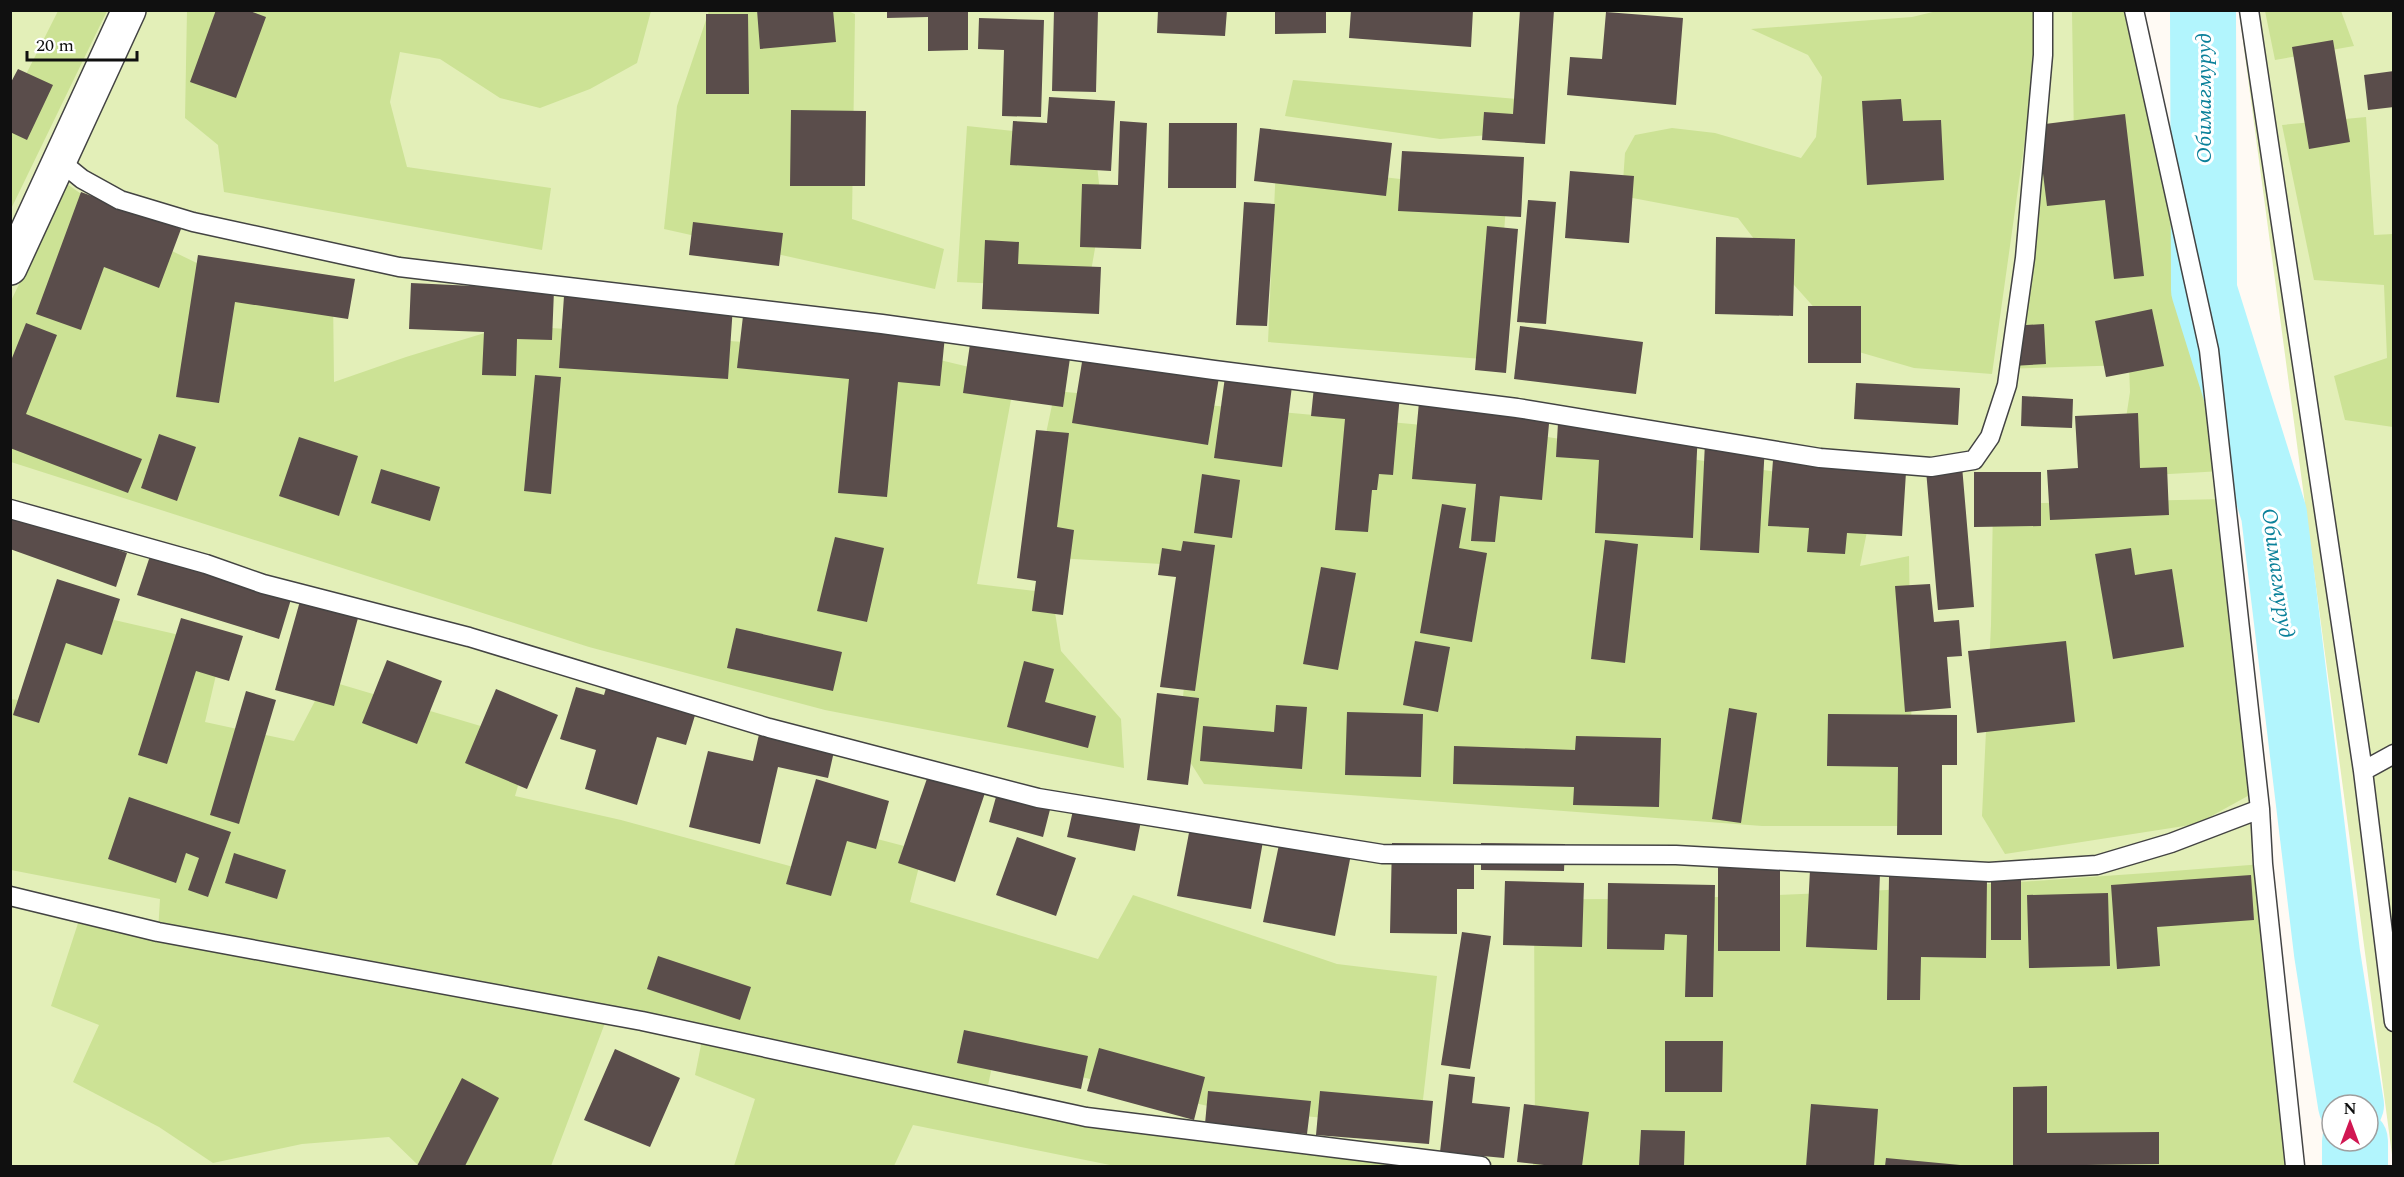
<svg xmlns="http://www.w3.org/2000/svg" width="2404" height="1177" viewBox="0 0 2404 1177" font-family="Spectral,serif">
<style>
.green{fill:#e3efb8}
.forest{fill:#cce295}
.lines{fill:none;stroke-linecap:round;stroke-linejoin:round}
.river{stroke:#b2f5fd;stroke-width:66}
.building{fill:#5a4d4b}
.service-casing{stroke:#434343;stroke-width:21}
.tertiary-casing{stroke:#434343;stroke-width:36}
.service{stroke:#fff;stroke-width:18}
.tertiary{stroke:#fff;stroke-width:33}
.labels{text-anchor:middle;stroke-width:6;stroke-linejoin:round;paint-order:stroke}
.water-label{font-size:22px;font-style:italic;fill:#0b819a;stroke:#fff}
</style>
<rect width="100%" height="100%" fill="#fffaf4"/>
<path class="green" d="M10 11H2134L2209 350 2295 1166H11Z
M2239 11H2393V1162Z"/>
<path class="forest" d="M845 10 855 14 852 219 944 249 935 289 664 229 677 106 709 11Z
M58 11H107L11 209V104Z
M187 11H651L637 63 590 89 540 108 500 98 440 59 400 52 390 102 407 167 551 188 542 250 224 192 218 145 185 118Z
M1937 11H2043L1992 374 1914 368 1852 350 1761 248 1738 218 1622 196 1625 153 1635 135 1672 128 1715 133 1801 158 1816 137 1822 77 1808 55 1751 29 1912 17Z
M2072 11H2134L2209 350 2222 471 2117 477 2130 392 2129 365 1999 369 2034 149 2074 143Z
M2265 11H2341L2354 46 2275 60Z
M1293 80 1529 100 1526 132 1440 139 1285 116Z
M2366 117 2374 235 2393 234V427L2345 420 2334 376 2387 358 2384 285 2314 280 2282 125Z
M967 126 1094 140 1102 209 1088 288 957 282Z
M1276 165 1507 191 1495 360 1268 342Z
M67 184 143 237 234 281 333 294 334 382 406 357 511 325 919 355 1015 378 977 584 1052 593 1061 651 1121 719 1124 768 825 710 589 647 11 462 10 303Z
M1055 391 1541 436 1876 487 1860 566 1909 556 1913 826H1762L1204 784 1178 743 1197 566 1020 556Z
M2224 499 2255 792 2197 824 2005 854 1982 816 1991 625 1993 504Z
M75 611 223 645 205 722 294 741 326 680 531 741 515 796 621 820 823 875 843 830 923 851 910 902 1098 959 1133 895 1337 964 1437 976 1420 1126 1221 1109 994 1057 986 1095 1481 1166H1115L913 1125 894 1166H734L755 1099 695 1075 703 1035 608 1015 551 1166H419L389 1137 302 1144 213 1163 159 1127 73 1082 99 1025 51 1006 81 914 158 932 160 899 11 870 10 699 26 701Z
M2263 864 2295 1166H1533L1535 1137 1534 899C1777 901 2020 883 2263 864Z"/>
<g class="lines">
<path class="river" d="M2203 10 2204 290 2274 514 2327 953 2351 1105
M2355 1141V1166"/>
</g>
<path class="building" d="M216 10H247L266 17 236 98 190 82Z
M757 10H833L836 42 760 49Z
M887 10H968V50L928 51V17L887 18Z
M1054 10H1098L1096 92 1052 91Z
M1158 10H1227L1225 36 1157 33Z
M1275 10H1326V33L1275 34Z
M1351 10H1473L1471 47 1349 38Z
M1520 10H1554L1545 144 1482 140 1484 112 1513 114Z
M1606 12 1683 18 1676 105 1567 95 1570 57 1602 59Z
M706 14H748L749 94H706Z
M979 18 1044 20 1041 117 1002 116 1004 50 978 49Z
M2333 40 2350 142 2309 149 2292 47Z
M18 69 53 85 27 140 10 132V84Z
M2394 71V107L2368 110 2364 75Z
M1049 97 1115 101 1111 171 1010 165 1013 121 1047 123Z
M1901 99 1903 121 1941 120 1944 180 1867 185 1862 101Z
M791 110 866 111 865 186H790Z
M2125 114 2144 276 2114 279 2105 200 2047 206 2037 125Z
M1120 121 1147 123 1141 249 1080 247 1082 184 1118 185Z
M1169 123H1237L1236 188H1168Z
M1260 128 1392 143 1386 196 1254 181Z
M1402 151 1524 157 1521 217 1398 211Z
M1570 171 1634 176 1629 243 1565 238Z
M81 192 181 229 159 288 104 267 81 330 36 314Z
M1528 200 1556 202 1546 324 1517 322Z
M1244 202 1275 204 1267 326 1236 325Z
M693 222 783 233 779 266 689 255Z
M1487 226 1518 229 1506 373 1475 370Z
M1716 237 1795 239 1793 316 1715 314Z
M985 240 1019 242 1018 264 1101 267 1099 314 982 309Z
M198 255 355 279 348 319 235 302 219 403 176 397Z
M411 283 554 290 552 340 517 339 516 376 482 375 484 332 409 329Z
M564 296 733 306 728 379 559 368Z
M1808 306H1861V363H1808Z
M2152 309 2164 366 2106 377 2095 321Z
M743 316 945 336 940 386 898 382 887 497 838 493 849 379 737 368Z
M26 323 57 335 26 414 142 459 128 493 10 448V363Z
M2044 324 2046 364 2012 366 2010 326Z
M1520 326 1643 342 1636 394 1514 379Z
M970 344 1070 358 1063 407 963 393Z
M1083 356 1219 377 1208 445 1072 423Z
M535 375 561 377 551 494 524 491Z
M1225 377 1292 386 1282 467 1214 458Z
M1856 383 1960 388 1958 425 1854 419Z
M1314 387 1400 394 1393 475 1379 474 1377 490H1372L1368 532 1335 530 1345 419 1311 416Z
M2022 396 2073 399 2072 428 2021 426Z
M1419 402 1550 413 1542 500 1500 496 1495 542 1471 541 1476 484 1412 479Z
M2138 413 2140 468 2167 467 2169 515 2050 520 2047 470 2078 468 2075 416Z
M1558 423 1698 430 1693 538 1595 533 1599 460 1556 457Z
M1036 430 1069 433 1057 527 1074 530 1063 615 1032 611 1036 581 1017 578Z
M159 434 196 447 177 501 141 488Z
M299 437 358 456 339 516 279 496Z
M1705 442 1765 445 1759 553 1700 550Z
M1774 447 1907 456 1902 536 1847 533 1845 554 1807 552 1809 528 1768 526Z
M1962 466 1974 607 1938 610 1926 470Z
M381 469 440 487 430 521 371 503Z
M1974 472H2041V526L1974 527Z
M1202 474 1240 480 1232 538 1194 533Z
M1442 504 1466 508 1459 548 1487 553 1472 642 1420 633Z
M10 512 127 553 116 587 10 549Z
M835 537 884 548 867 622 817 611Z
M1605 540 1638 544 1625 663 1591 659Z
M1183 541 1215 545 1195 691 1160 687 1176 577 1158 575 1162 548 1181 551Z
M2131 548 2135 575 2172 569 2184 647 2113 659 2095 554Z
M151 553 292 596 279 639 137 595Z
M1321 567 1356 573 1338 670 1303 664Z
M57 579 120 599 102 655 66 643 39 723 13 715Z
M1930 584 1934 622 1959 620 1962 656 1947 657 1951 708 1905 712 1895 586Z
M300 601 358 618 334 706 275 690Z
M181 618 243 636 229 681 196 671 167 764 138 755Z
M736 628 842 652 833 691 727 668Z
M1415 641 1450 647 1438 712 1403 705Z
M2066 641 2075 722 1977 733 1968 651Z
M387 660 442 681 417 744 362 723Z
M1024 661 1054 669 1045 702 1096 716 1088 748 1007 727Z
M607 685 696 712 686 745 657 737 637 805 585 789 596 750 560 739 576 687 604 695Z
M496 689 558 715 527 789 465 763Z
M246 691 276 700 239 824 210 815Z
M1157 693 1199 698 1188 785 1147 780Z
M1276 705 1307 707 1302 769 1200 761 1203 726 1274 732Z
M1729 708 1757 713 1741 823 1712 819Z
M1347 712 1423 714 1421 777 1345 775Z
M1828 714 1957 715V765H1942V835H1897L1898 767 1827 766Z
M760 730 835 747 828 778 778 767 760 844 689 827 708 751 753 761Z
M1576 736 1661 738 1659 807 1573 805 1574 787 1453 784 1454 746 1575 750Z
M933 761 989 781 955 882 898 863Z
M816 779 889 801 876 849 847 841 831 896 786 884Z
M1001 779 1054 794 1043 837 989 822Z
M129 797 231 832 208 897 188 890 199 858 186 853 176 883 108 859Z
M1076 797 1143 811 1135 851 1067 837Z
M1192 817 1265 830 1251 909 1177 896Z
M1282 830 1353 844 1335 936 1263 922Z
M1017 837 1076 858 1056 916 996 895Z
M1392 843 1474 844V889H1457V934L1390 933Z
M1481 843 1565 844 1564 871 1481 870Z
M234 853 286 870 277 899 225 883Z
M1718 861H1780V951H1718Z
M1810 870 1880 873 1877 950 1806 947Z
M2251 875 2254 920 2157 927 2160 966 2117 969 2111 885Z
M1991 876H2021V940H1991Z
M1889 877 1987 878 1986 958 1921 957 1920 1000H1887Z
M1505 881 1584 883 1582 947 1503 945Z
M1608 883 1715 885 1713 997H1685L1687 935 1665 934 1664 950 1607 949Z
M2108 893 2110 966 2029 968 2027 895Z
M1462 932 1491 936 1470 1069 1441 1065Z
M658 956 751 987 740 1020 647 989Z
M964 1030 1088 1056 1081 1089 957 1063Z
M1665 1041H1723L1722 1092H1665Z
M1099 1048 1205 1077 1194 1120 1087 1091Z
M615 1049 680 1078 650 1147 584 1120Z
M1449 1074 1475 1077 1472 1103 1510 1107 1504 1158 1440 1152Z
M462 1078 499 1098 465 1166H417Z
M2047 1086V1133L2159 1132V1164L2013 1166V1087Z
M1208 1091 1311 1101 1307 1134 1205 1124Z
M1320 1091 1433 1101 1429 1144 1316 1135Z
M1524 1104 1589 1112 1582 1166H1553L1517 1162Z
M1811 1104 1878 1109 1874 1166H1806Z
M1641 1130 1685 1131 1684 1166H1639Z
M1886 1158 1960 1165V1166H1885Z"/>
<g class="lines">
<defs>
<path id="service" d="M2249 10 2363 771 2394 1022
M61 162 82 179 120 200 193 222 399 267 882 324 1214 370 1517 408 1820 458 1931 467 1974 460 1990 437 2007 385 2025 258 2043 55V10
M10 509 206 564 263 584 469 637 769 728 1038 798 1382 854 1676 855 1989 872 2097 865 2171 843 2260 809 2209 350 2134 10
M2363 771 2394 754
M2260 809 2263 864 2295 1166
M10 896 158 932 642 1021 1086 1117 1481 1166"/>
<path id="tertiary" d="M10 268 129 10"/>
</defs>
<use href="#service" class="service-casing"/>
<use href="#tertiary" class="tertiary-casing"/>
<use href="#service" class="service"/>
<use href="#tertiary" class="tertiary"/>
</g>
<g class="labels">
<g class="water-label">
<text transform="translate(2203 98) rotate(-90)" y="8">Обимагмуруд</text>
<text transform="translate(2279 573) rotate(82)" y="8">Обимагмуруд</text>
</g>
</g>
<rect width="2404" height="1177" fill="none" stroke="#101010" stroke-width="24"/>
<g transform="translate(2350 1123)"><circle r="28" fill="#ffffff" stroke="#9f9f9f" stroke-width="1.5"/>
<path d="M0-4.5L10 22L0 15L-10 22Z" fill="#d11752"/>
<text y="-9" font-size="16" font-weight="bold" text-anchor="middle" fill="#101010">N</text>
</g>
<path d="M27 51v9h110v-9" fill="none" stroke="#101010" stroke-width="3"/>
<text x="36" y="51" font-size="18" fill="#101010" stroke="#ffffff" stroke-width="4.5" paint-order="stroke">20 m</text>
</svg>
